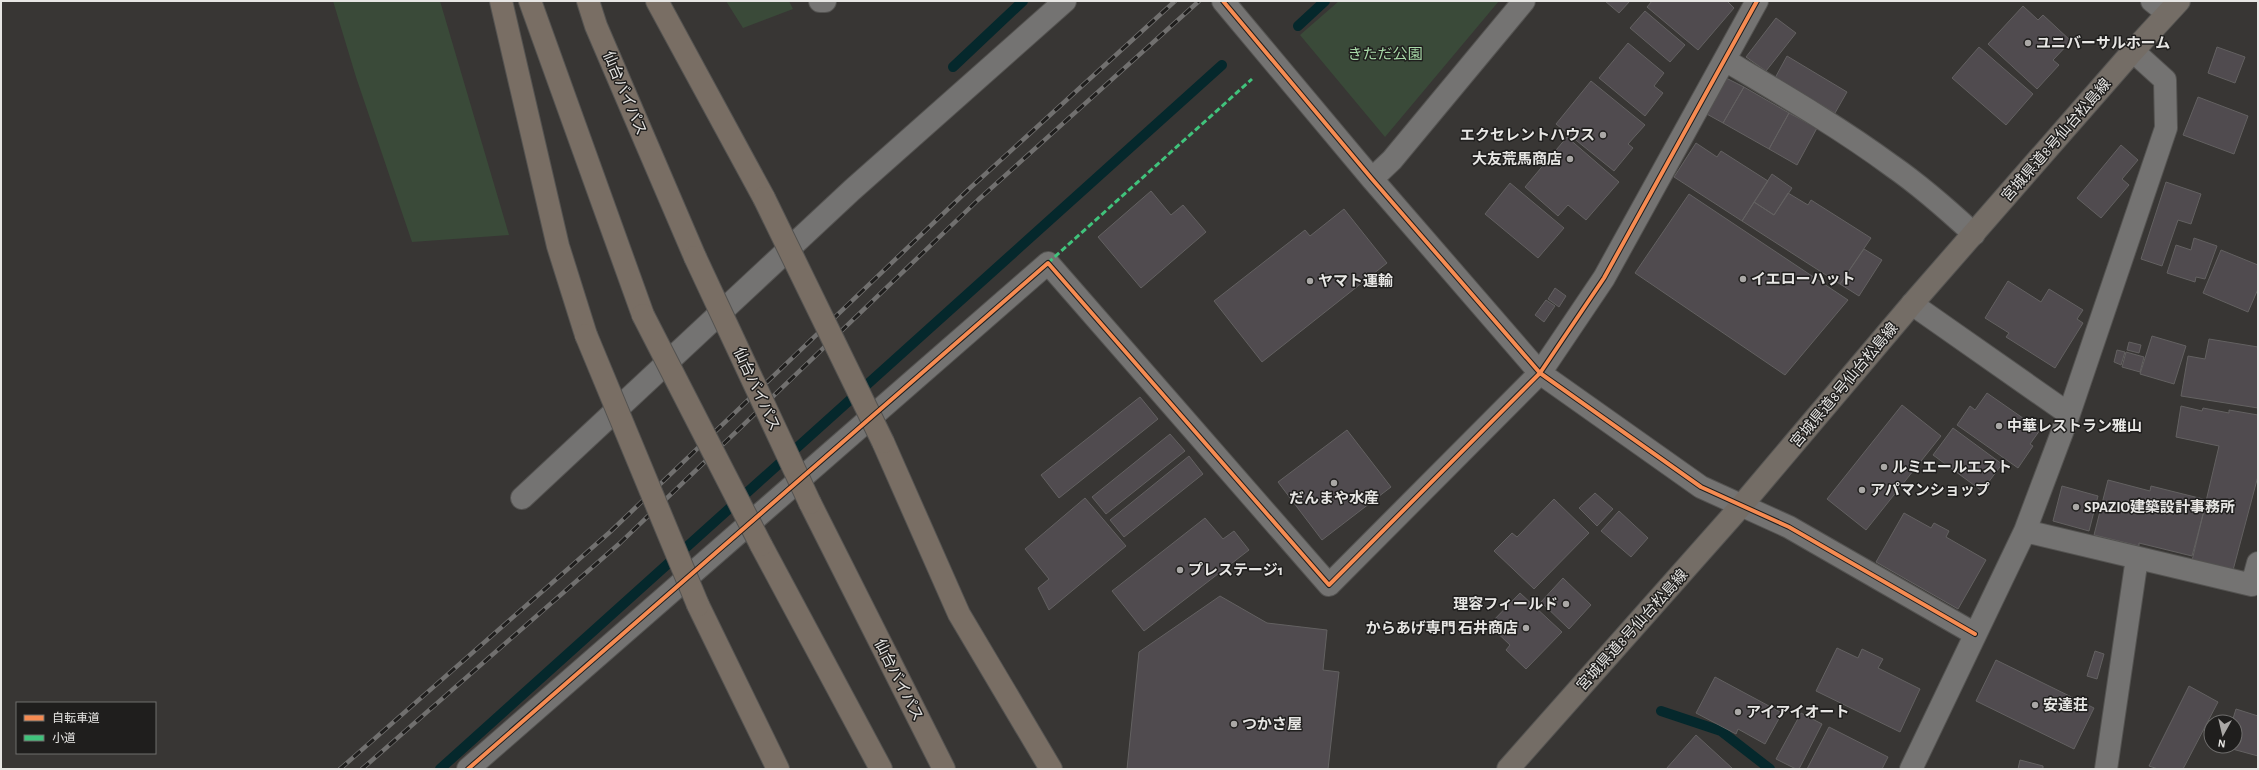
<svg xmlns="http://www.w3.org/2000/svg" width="2259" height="770" viewBox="0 0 2259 770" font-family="'Alegreya Sans','Noto Sans JP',sans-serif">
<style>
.green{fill:#3a4a39}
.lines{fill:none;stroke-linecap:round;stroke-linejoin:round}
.stream{stroke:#05282c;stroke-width:10}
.building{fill:#504b4f;stroke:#636161}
.minor-casing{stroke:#545351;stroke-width:24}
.major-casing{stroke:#545351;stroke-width:24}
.highway-casing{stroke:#545351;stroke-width:24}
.minor{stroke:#747372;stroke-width:22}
.major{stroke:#746d66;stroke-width:22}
.highway{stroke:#796e64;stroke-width:22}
.rail-casing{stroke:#71706f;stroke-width:4.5}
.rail{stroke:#1f1e1d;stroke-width:3;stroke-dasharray:9;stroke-linecap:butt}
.highway-bridge-casing{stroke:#545351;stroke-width:24;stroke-linecap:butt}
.highway-bridge{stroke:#796e64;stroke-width:22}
.quiet{stroke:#40c37c;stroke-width:3;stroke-dasharray:6 3;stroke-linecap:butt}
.cycleway-casing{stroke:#1f1e1d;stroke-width:6}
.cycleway{stroke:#f68b52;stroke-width:4}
.poi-dot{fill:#aaa8a6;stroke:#1f1e1d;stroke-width:1.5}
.labels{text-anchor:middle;stroke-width:3;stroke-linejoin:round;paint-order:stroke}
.poi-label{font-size:15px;font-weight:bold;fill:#e7e6e4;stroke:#1f1e1d;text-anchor:start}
.park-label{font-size:15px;fill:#a7d8a7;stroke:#1f1e1d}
.street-label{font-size:15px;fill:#e7e6e4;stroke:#1f1e1d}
</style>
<rect width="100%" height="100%" fill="#383634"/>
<path class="green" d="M333 1H440L509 235 412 242 356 77Z
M726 1H789L793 9 743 28Z
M1339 1H1499L1385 137 1300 35Z"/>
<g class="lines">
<path class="stream" d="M1298 26 1325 1
M953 67 1023 1
M1661 711 1721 731 1770 769
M440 769 1222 65"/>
</g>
<path class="building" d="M1605 1H1630L1619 13Z
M1652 1H1727L1734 8 1698 50 1647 7Z
M2023 6 2038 20 2043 15 2071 41 2053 60 2059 65 2037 89 1988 44Z
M1645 11 1685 45 1670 62 1630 28Z
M1776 18 1796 33 1766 71 1746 57Z
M1628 43 1664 73 1654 86 1663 93 1645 116 1599 78Z
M1979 47 2033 94 2006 125 1952 78Z
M2217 47 2245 57 2235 83 2208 73Z
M1787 56 1847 92 1835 113 1775 78Z
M1726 78 1744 87 1723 123 1705 113Z
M1591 81 1645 125 1628 144 1633 148 1614 171 1556 124Z
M1744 87 1789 113 1769 149 1723 123Z
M2198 97 2248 116 2234 154 2183 135Z
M1789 113 1817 128 1797 165 1769 149Z
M1567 137 1619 182 1586 220 1568 205 1558 216 1525 187Z
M1696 143 1717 157 1721 151 1768 181 1742 221 1674 177Z
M2121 145 2138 160 2122 179 2129 185 2101 218 2077 198Z
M1772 174 1792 188 1774 215 1754 202Z
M2166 182 2201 194 2191 224 2178 220 2162 266 2141 259Z
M1510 183 1564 228 1538 258 1485 214Z
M1151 191 1171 215 1183 205 1206 232 1141 288 1098 237Z
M1788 193 1808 205 1811 200 1871 238 1840 284 1742 221 1754 202 1774 215Z
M1689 194 1848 300 1785 375 1635 273Z
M1344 209 1387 263 1262 362 1214 301 1305 230 1310 236Z
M2194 238 2217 246 2205 279 2196 277 2195 282 2167 273 2176 245 2191 250Z
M1864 249 1882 260 1859 296 1840 284Z
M2221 250 2258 265V289L2248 312 2203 293Z
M2008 281 2041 302 2049 289 2083 310 2077 319 2083 323 2055 368 2006 337 2009 333 1985 318Z
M1555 288 1566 296 1559 307 1548 299Z
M1546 300 1555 306 1544 322 1535 315Z
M2152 336 2186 346 2174 384 2140 374Z
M2209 339 2258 347V408L2181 396 2188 356 2205 359Z
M2129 342 2141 345 2139 353 2127 350Z
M2117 350 2125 352 2121 365 2114 362Z
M2126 352 2144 357 2140 372 2122 367Z
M1987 393 2040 430 2030 444 2033 446 2018 468 1957 425 1970 406 1975 410Z
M1140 397 1158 419 1059 498 1041 475Z
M1902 405 1941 436 1866 530 1827 499Z
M2181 406 2202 411 2203 408 2229 413V410L2258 415V476L2232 574 2191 565 2219 446 2176 437Z
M1953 428 2002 464 1982 491 1933 455Z
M1347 430 1391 487 1322 540 1278 482Z
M1170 434 1185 451 1106 514 1092 497Z
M1189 456 1203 474 1124 537 1110 520Z
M2108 480 2150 491 2151 486 2207 500 2192 556 2139 543V546L2094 535Z
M2062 486 2098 496 2089 531 2053 521Z
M1595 493 1613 509 1597 526 1579 508Z
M1085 498 1126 546 1049 610 1038 588 1049 579 1025 549Z
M1554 499 1589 533 1534 589 1494 551 1512 533 1517 537Z
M1619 511 1648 538 1631 557 1601 531Z
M1904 513 1931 528 1934 523 1949 531 1946 537 1986 560 1958 609 1876 562Z
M1205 518 1223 539 1234 531 1249 550 1144 631 1112 591Z
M1563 578 1591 605 1569 629 1541 602Z
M1520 593 1562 632 1526 669 1506 650 1510 645 1489 625Z
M1220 596 1267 623 1327 630 1323 670 1339 672 1328 769H1127L1139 652Z
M1837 648 1858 658 1862 649 1883 659 1878 668 1920 689 1900 732 1816 691Z
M2095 651 2104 654 2097 679 2087 676Z
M1996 660 2094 708 2074 749 1976 701Z
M1715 677 1782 713 1765 744 1738 729 1736 734 1696 713Z
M2189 686 2218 702 2183 769H2158L2149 766Z
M2236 709 2258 716V756L2225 747 2235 746V722H2232Z
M1801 713 1822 724 1799 769H1796L1776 759Z
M1829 727 1888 757 1882 769H1807Z
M1696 735 1732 768 1731 769H1666Z
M2020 760 2043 766V769H2018Z"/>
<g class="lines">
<defs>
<path id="minor" d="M820 1H825
M1223 1 1372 179 1540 373 1701 487 1789 527 1975 634
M2152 1 2167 13
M1725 60C1782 94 1839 127 1892 166 1921 186 1948 210 1974 234
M1372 179 1392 160 1524 1
M1912 304 2069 414
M522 498 852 190 1065 1
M2025 531 2252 585 2258 563
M468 769 1048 263 1329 585 1540 373 1604 278 1757 1
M1911 769 2025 531 2069 414 2166 128 2165 80 2133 51
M2106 769 2137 558"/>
<path id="major" d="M1508 769 1742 505 1912 304 2133 51 2179 1"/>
<path id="highway" d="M501 1 558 246 586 335
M530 1 643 315
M588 1 596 26 695 257
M657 1 764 198
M883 442 959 614 1051 769
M810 503 944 769
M761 545 881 769
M698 605 778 769"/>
</defs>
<use href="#minor" class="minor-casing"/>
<use href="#major" class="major-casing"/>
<use href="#highway" class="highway-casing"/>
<use href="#minor" class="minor"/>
<use href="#major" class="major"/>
<use href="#highway" class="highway"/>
<defs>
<path id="rail" d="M340 769 610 532 969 189 1175 1
M362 769 620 543 978 200 1199 1"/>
</defs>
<use href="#rail" class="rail-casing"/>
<use href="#rail" class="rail"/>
<defs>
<path id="highway-bridge" d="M764 198 883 442
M695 257 810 503
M643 315 761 545
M586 335 698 605"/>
</defs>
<use href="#highway-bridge" class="highway-bridge-casing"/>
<use href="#highway-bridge" class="highway-bridge"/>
<path class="quiet" d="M1048 263 1252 79"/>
<defs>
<path id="cycleway" d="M1223 1 1372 179 1540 373 1701 487 1789 527 1975 634
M468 769 1048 263 1329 585 1540 373 1604 278 1757 1"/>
</defs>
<use href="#cycleway" class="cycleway-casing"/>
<use href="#cycleway" class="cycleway"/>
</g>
<g class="poi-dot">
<circle cx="2028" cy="43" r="4"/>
<circle cx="1603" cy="135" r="4"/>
<circle cx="1570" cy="159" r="4"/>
<circle cx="1743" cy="279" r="4"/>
<circle cx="1310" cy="281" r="4"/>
<circle cx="1999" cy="426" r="4"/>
<circle cx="1884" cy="467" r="4"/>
<circle cx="1334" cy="483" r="4"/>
<circle cx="1862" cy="490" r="4"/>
<circle cx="2076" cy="507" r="4"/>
<circle cx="1180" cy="570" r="4"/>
<circle cx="1566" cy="604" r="4"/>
<circle cx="1526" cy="628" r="4"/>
<circle cx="2035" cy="705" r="4"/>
<circle cx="1738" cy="712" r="4"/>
<circle cx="1234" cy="724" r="4"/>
</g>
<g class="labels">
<g class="poi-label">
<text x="2036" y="48">ユニバーサルホーム</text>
<text x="1595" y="140" text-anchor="end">エクセレントハウス</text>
<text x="1562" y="164" text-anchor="end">大友荒馬商店</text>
<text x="1751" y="284">イエローハット</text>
<text x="1318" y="286">ヤマト運輸</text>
<text x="2007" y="431">中華レストラン雅山</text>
<text x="1892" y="472">ルミエールエスト</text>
<text x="1870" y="495">アパマンショップ</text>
<text x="1334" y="503" text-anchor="middle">だんまや水産</text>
<text x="2084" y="512">SPAZIO建築設計事務所</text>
<text x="1188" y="575">プレステージ1</text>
<text x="1558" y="609" text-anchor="end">理容フィールド</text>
<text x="1518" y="633" text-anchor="end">からあげ専門 石井商店</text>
<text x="2043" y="710">安達荘</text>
<text x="1746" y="717">アイアイオート</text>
<text x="1242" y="729">つかさ屋</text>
</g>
<g class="park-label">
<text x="1385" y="59">きただ公園</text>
</g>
<g class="street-label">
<text transform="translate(625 93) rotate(67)" y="5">仙台バイパス</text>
<text transform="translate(2056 140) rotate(-49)" y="5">宮城県道8号仙台松島線</text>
<text transform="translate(1844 385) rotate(-50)" y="5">宮城県道8号仙台松島線</text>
<text transform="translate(757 389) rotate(65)" y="5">仙台バイパス</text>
<text transform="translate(1632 630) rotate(-48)" y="5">宮城県道8号仙台松島線</text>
<text transform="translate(899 680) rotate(63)" y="5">仙台バイパス</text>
</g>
</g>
<rect width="2259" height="770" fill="none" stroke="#e7e6e4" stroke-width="4"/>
<rect x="16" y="702" width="140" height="52" fill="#1f1e1d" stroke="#6f6e6d"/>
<rect x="24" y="715" width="20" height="6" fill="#f68b52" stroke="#6f6e6d"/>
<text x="52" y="722" font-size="12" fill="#e7e6e4">自転車道</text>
<rect x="24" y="735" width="20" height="6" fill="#40c37c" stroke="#6f6e6d"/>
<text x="52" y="742" font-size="12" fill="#e7e6e4">小道</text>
<g transform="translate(2223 734) rotate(188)"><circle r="19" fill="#1f1e1d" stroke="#6f6e6d"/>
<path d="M0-3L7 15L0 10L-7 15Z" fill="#aaa8a6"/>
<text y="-6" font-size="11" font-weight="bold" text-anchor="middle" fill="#e7e6e4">N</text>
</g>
</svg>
